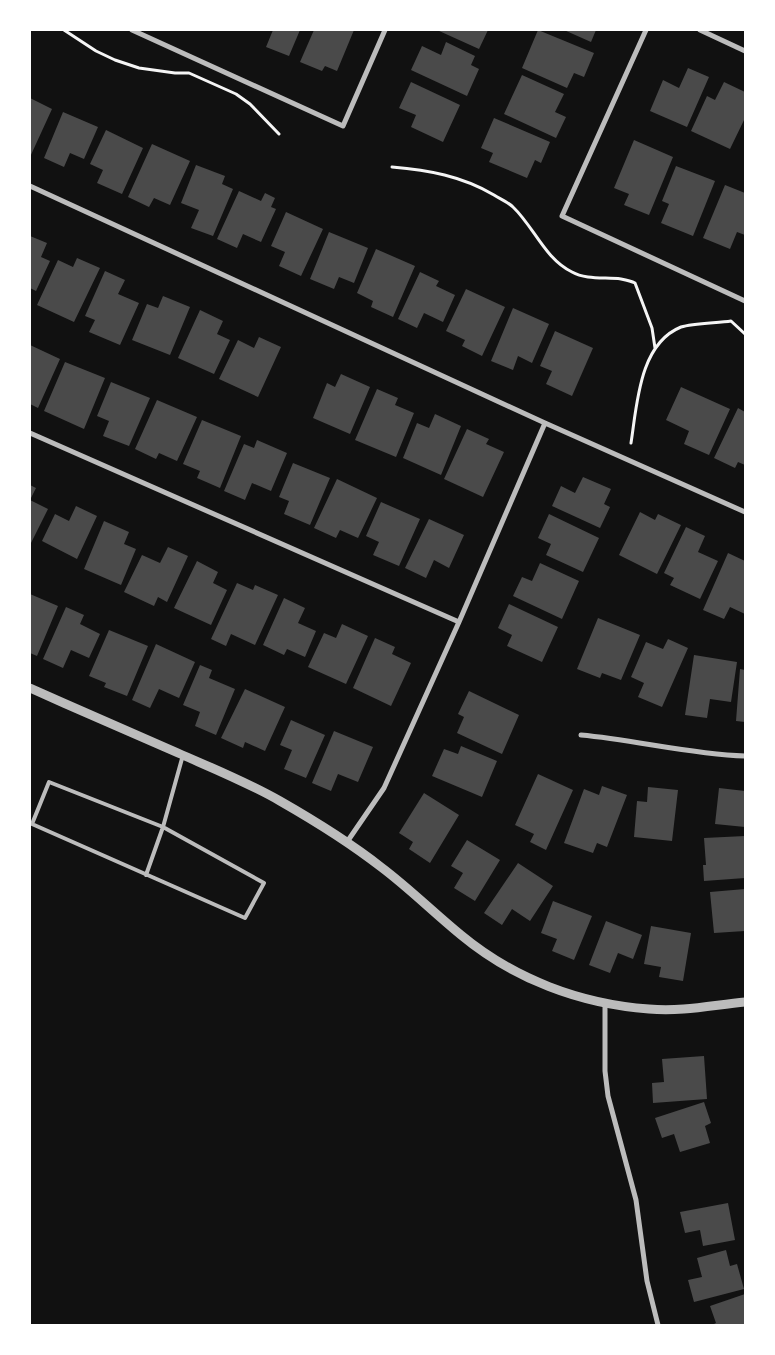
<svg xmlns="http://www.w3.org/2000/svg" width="775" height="1355" viewBox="0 0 775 1355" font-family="'Varela Round',sans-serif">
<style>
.building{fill:#4a4a4a}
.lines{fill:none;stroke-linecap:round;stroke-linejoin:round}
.path{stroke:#f5f5f5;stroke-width:3}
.service{stroke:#bcbcbc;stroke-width:4}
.minor{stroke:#bcbcbc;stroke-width:5}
.tertiary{stroke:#bcbcbc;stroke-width:9}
</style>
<rect width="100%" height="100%" fill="#111"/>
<path class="building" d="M273 30H300L289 56 266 47Z
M314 30H354L337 71 325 66 322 71 300 62Z
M437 30H488L479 49Z
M538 30 594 53 584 77 574 73 567 88 522 68Z
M564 30H596L591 42Z
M446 42 475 56 471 65 479 69 467 96 411 70 422 46 441 55Z
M688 68 709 77 687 127 650 111 663 80 679 88Z
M522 75 564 94 555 112 566 117 556 138 504 114Z
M411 82 460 105 443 142 411 127 416 115 399 108Z
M724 82 745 92V118L730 149 691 131 707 96 715 100Z
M30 98 52 109 30 157Z
M63 112 98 127 84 159 70 153 64 167 44 158Z
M494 118 550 142 541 163 535 160 527 178 489 162 493 153 481 148Z
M106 130 143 148 122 194 97 183 103 170 90 164Z
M634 140 673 157 649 215 624 205 629 194 614 188Z
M152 144 190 161 170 205 154 198 149 207 128 197Z
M196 165 225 176 222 184 233 189 213 236 191 228 199 210 181 203Z
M676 166 715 181 693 236 661 223 669 204 662 201Z
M725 185 745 193V235L737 232 730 249 703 238Z
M239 191 261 201 265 193 275 198 271 207 276 209 261 242 243 234 237 248 217 239Z
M286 212 323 229 301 276 279 266 285 252 271 246Z
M329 232 368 248 354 283 339 277 334 289 310 279Z
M30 236 47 243 41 257 50 261 36 291 30 288Z
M376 249 415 266 393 317 371 307 373 301 357 293Z
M77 258 100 268 74 322 37 305 58 260 73 267Z
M105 271 125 280 118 294 139 303 120 345 89 332 95 320 85 316Z
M420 272 439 281 436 286 455 295 443 322 424 313 417 328 398 319Z
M466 289 505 307 482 356 462 346 465 340 446 331Z
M163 296 190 307 170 355 132 340 147 304 158 308Z
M513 308 549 324 532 363 518 356 513 370 491 361Z
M200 310 223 321 217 334 230 340 214 374 178 358Z
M555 331 593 348 572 396 546 384 552 371 540 366Z
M259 337 281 347 258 397 219 379 238 340 254 348Z
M30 345 60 359 38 408 30 404Z
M65 362 105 378 84 429 44 411Z
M341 374 370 387 350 434 313 418 327 383 335 387Z
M111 382 150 398 129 446 103 436 109 421 97 416Z
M681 387 730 409 709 455 684 444 689 431 666 420Z
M377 389 398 398 395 405 414 413 396 457 355 440Z
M157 400 197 417 177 461 159 453 156 459 135 449Z
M738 408 745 412V465L738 462 735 468 714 458Z
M435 414 461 426 441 475 403 458 417 423 429 428Z
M202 420 241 436 220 488 197 478 200 471 183 464Z
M467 429 489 439 486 444 504 452 483 497 444 479Z
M257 440 287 453 271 491 252 483 245 500 224 491 244 444 254 448Z
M293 463 330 478 310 525 284 514 289 501 279 497Z
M583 477 611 489 604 504 610 507 600 528 552 506 561 486 575 493Z
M337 479 377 498 358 538 340 530 336 538 314 528Z
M30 485 36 488 30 500Z
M30 500 48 509 30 545Z
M381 502 420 519 399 566 373 555 379 542 366 536Z
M76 506 97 516 77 559 42 541 55 514 69 521Z
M640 512 655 520 658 514 681 525 657 574 619 555Z
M549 514 599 538 583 572 546 555 551 544 538 538Z
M429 519 464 535 449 568 434 560 426 578 405 568Z
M104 521 129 532 124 544 136 549 121 585 84 569Z
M686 527 705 536 698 552 718 561 700 599 670 585 674 578 664 573Z
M168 547 188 556 167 602 158 597 154 606 124 592 142 555 160 563Z
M728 553 745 561V614L730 607 724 619 703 610Z
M197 561 218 572 213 583 227 590 211 625 174 608Z
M540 563 579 581 562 619 513 596 522 577 532 581Z
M237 583 253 590 255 585 278 595 255 645 231 634 226 646 211 639Z
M30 594 58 606 37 656 30 653Z
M284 598 305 608 298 623 316 631 305 657 287 649 284 655 263 645Z
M509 604 558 627 542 662 507 646 512 635 498 628Z
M66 607 84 615 80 624 100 634 89 658 71 650 63 668 43 659Z
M598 618 640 635 621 680 602 673 600 678 577 669Z
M342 624 368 636 346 684 308 667 324 633 336 638Z
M109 630 148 646 127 696 104 687 106 683 89 676Z
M375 638 395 647 392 654 411 663 391 706 353 688Z
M668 639 688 648 662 707 638 697 644 683 631 677 646 642 663 649Z
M156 644 195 662 179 698 159 689 150 708 132 700Z
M694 655 737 662 731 702 710 699 707 718 685 715Z
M200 665 212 670 209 678 235 689 216 735 195 726 200 712 183 705Z
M740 669 745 670V722L736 721Z
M245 689 285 707 265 751 245 742 243 748 221 738Z
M469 691 519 715 502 754 457 733 464 717 458 714Z
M291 720 325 735 306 778 284 769 292 750 280 745Z
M334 731 373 747 358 782 338 774 331 791 312 783Z
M461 746 497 761 482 797 432 776 444 749 458 754Z
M538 774 573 790 546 850 530 842 534 834 515 825Z
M602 786 627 795 607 847 597 843 593 853 564 843 584 789 599 795Z
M648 787 678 790 672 841 634 837 637 801 647 802Z
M719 788 745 791V827L715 824Z
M424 793 459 815 430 863 409 849 413 842 399 833Z
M745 836V878L704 881 703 865H706L704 838Z
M467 840 500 860 475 901 454 888 463 873 451 866Z
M518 863 553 886 530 921 512 909 502 925 484 913Z
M745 889V931L714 933 710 892Z
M553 901 592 916 574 960 552 951 557 939 541 933Z
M606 921 642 935 633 959 618 953 610 973 589 965Z
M651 926 691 933 683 981 659 977 661 967 644 964Z
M704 1056 707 1099 653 1103 652 1083 664 1082 662 1059Z
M704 1102 711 1123 705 1126 710 1143 680 1152 674 1134 662 1138 655 1118Z
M728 1203 735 1240 703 1246 700 1230 685 1233 680 1212Z
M726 1250 730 1266 737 1264 744 1289 694 1302 688 1280 702 1277 697 1258Z
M745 1294V1325H712L716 1323 710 1306Z"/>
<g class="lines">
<path class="path" d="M64 30 96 51 115 60 139 68 175 73H189L236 94 250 104 279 134
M392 167C428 170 462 176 494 195 500 199 508 202 513 207 534 227 545 259 572 272 586 280 605 277 621 279 626 280 631 281 635 283L652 328 655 348
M631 443C637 405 639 344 681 327 693 323 718 323 731 321L745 334"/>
<path class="service" d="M49 782 163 827 264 883 245 918 32 824Z
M146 875 163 827 183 755"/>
<path class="minor" d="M132 30 343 126 385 30
M646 30 562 216 745 301
M700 30 745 51
M30 186 545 423 745 512
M30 433 459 622
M581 735C636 740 689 754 745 756
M347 842 384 788 459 622 545 423
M605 1004V1071L608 1096 636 1200 647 1281 658 1325"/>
<path class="tertiary" d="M30 688C79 710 128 731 178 753 212 768 247 782 280 801 315 821 349 842 381 867 409 888 434 913 461 935 514 979 580 1004 649 1009 682 1012 713 1005 745 1002"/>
</g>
<rect width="775" height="1355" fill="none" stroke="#ffffff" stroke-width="62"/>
</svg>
